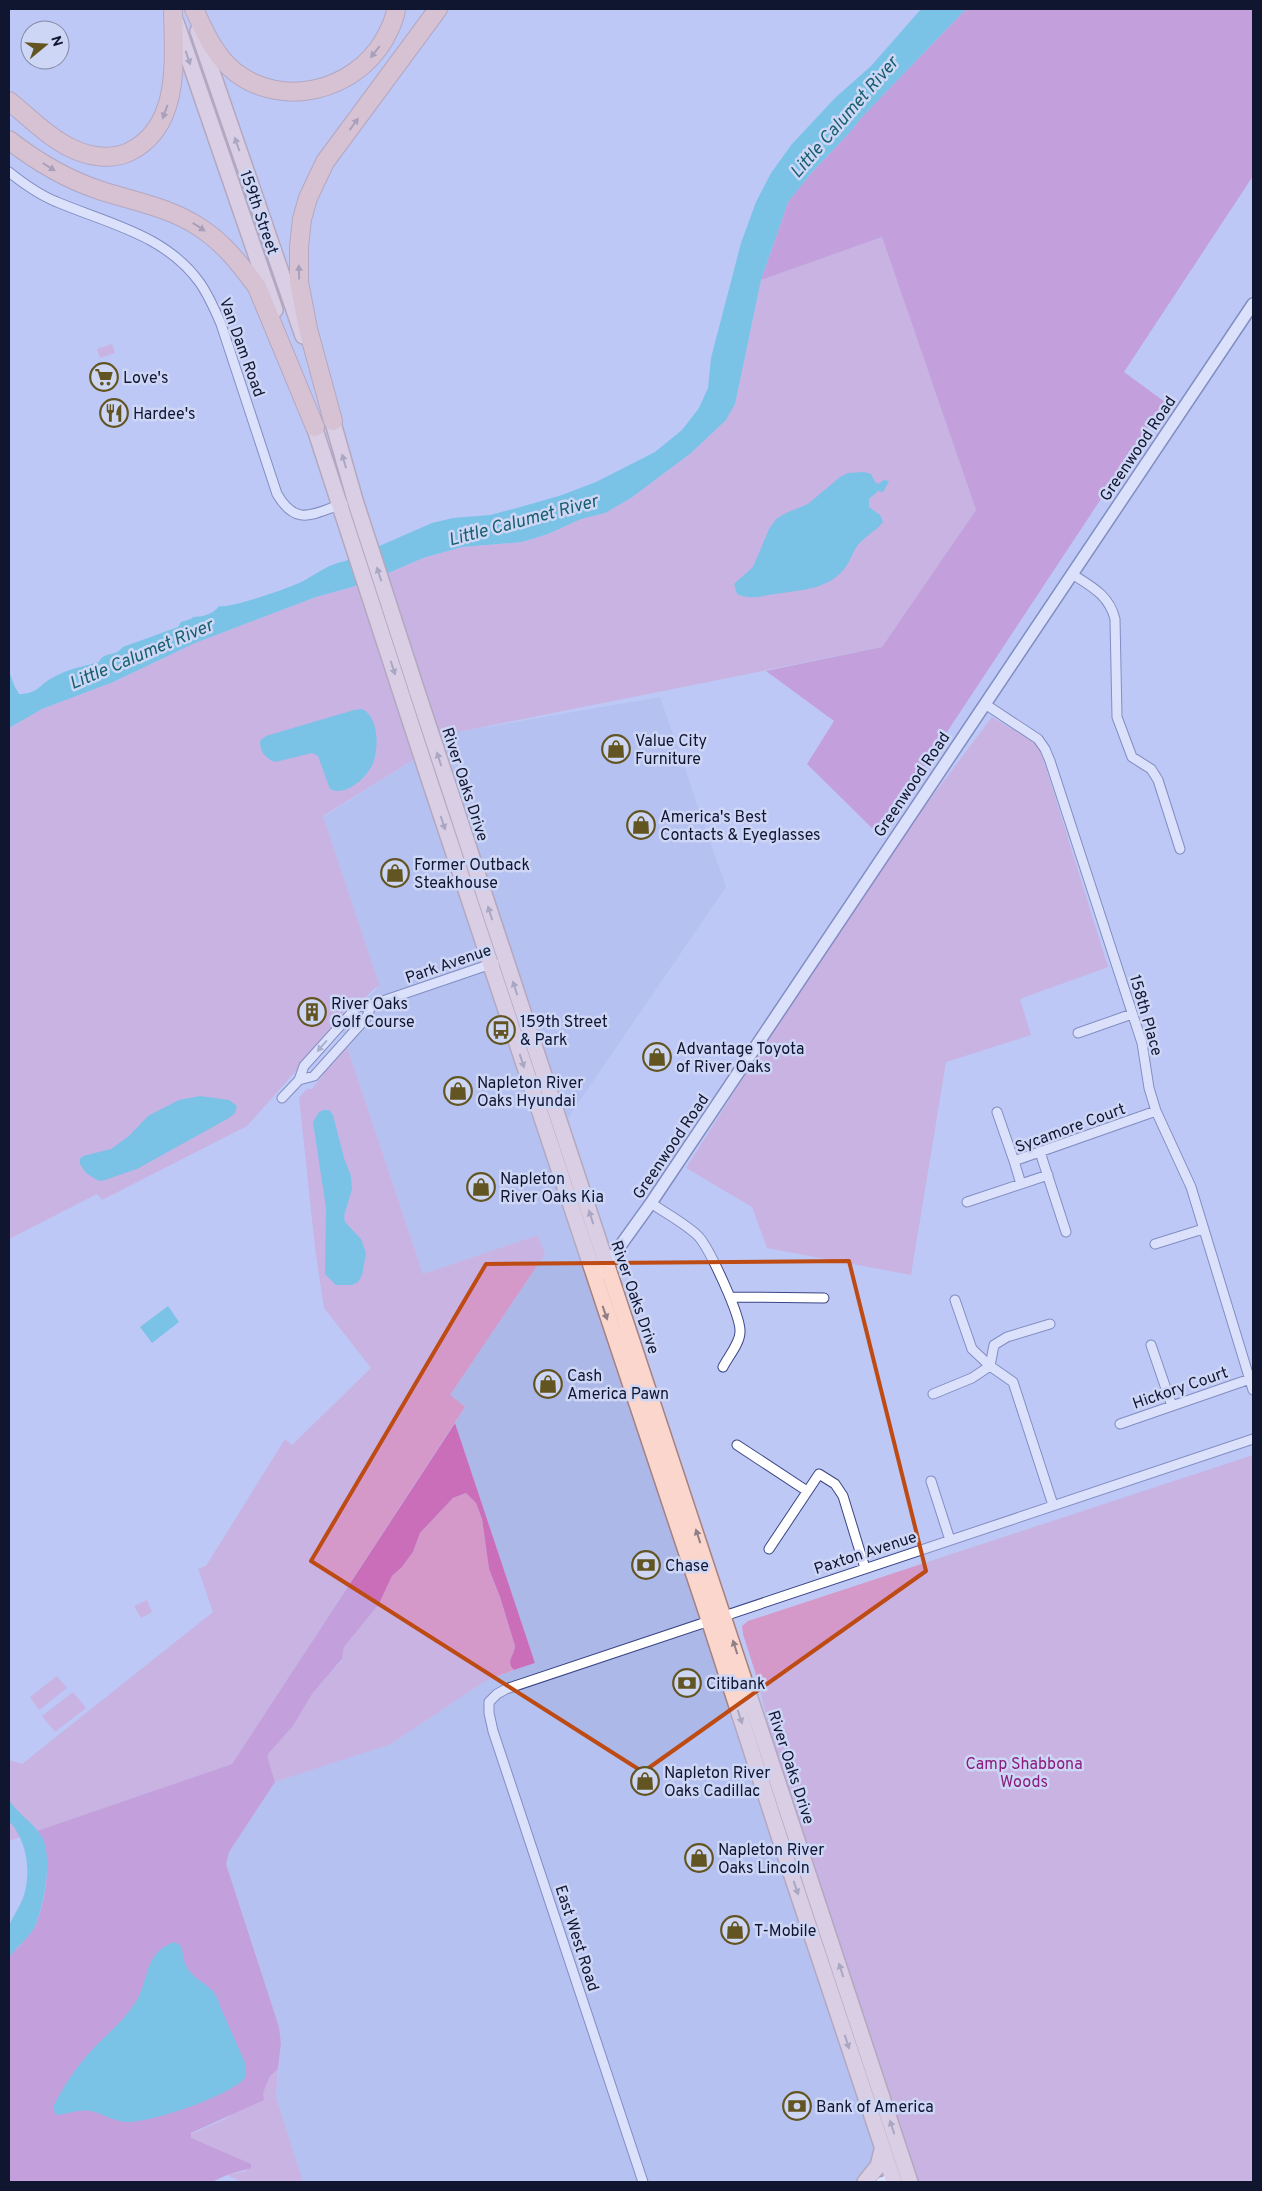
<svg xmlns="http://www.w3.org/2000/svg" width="1262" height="2191" viewBox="0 0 1262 2191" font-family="Overpass,sans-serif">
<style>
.built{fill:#acb8e8}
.green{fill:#d599c9}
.forest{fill:#ca6eba}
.water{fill:#2bbad5}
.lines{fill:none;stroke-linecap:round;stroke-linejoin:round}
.minor-casing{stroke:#3a4585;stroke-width:11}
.tertiary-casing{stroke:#3a4585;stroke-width:14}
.primary-casing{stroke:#a68081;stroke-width:18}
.motorway-casing{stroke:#a68081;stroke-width:20}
.minor{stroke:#fff;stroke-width:9}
.tertiary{stroke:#fff;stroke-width:11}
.primary{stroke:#fad6cd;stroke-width:15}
.motorway{stroke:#f7baac;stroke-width:18}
.oneway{fill:#8f7074}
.oneway2{fill:#917f86}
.oneway3{fill:#9396a2}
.marked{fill:none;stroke:#bd4b13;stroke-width:4;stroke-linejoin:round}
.labels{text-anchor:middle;stroke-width:5;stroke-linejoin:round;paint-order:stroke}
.street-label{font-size:16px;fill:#101530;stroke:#ced6f5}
.poi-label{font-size:16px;fill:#101530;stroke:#ced6f5;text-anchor:start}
.park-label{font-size:16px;fill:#8b1c7e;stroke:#ced6f5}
.water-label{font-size:18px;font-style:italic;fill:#165f6e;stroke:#ced6f5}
</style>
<rect width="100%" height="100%" fill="#bdc8f5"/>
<path class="built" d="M660 697 726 887 568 1118 442 742 458 732Z
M415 759 574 1243 637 1428 886 2182H303L276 2097 281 2043 279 2027 226 1864V1857L275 1782 391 1744 487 1680 535 1663 455 1423 465 1407 449 1396 545 1254 538 1235 423 1274 339 1023 379 987 323 817Z"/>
<path class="green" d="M882 237 976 510 882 647 458 732 323 816 380 987 375 988 335 1027 247 1126 102 1200 97 1194 9 1239V728L42 709 113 682 195 643 316 597 352 587 393 571 423 558 462 547 522 542 548 534 581 519 605 513 631 498 691 453 726 420 735 404 761 280Z
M112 344 115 353 100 358 97 349Z
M992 717 1039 745 1108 967 1020 999 1031 1035 946 1062 911 1275 767 1248 752 1207 686 1168 764 1045 906 831Z
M346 1044 423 1274 538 1235 545 1254 450 1395 465 1407 232 1764 9 1841V1760L22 1764 213 1612 198 1569 206 1566 285 1439 292 1445 371 1368 324 1308 315 1248 299 1097 307 1089H312L323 1075 322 1071Z
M1253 1455V2182H918L771 1737 758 1681 743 1634 742 1626 748 1621Z
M466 1493 476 1503 482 1519 489 1569 500 1597 515 1646C514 1656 505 1662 514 1670L487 1680 391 1744 275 1782 268 1759V1754L293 1726 312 1694 342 1660 344 1647 379 1604 392 1576 402 1567 413 1552 420 1533 453 1498Z
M147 1600 152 1612 141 1618 134 1606Z
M57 1676 67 1688 39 1710 30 1697Z
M73 1692 86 1708 55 1732 42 1716Z
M278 2069 276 2097 303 2182H242L227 2175 247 2171 195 2142 191 2139V2134L225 2119 263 2093 270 2076Z"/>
<path class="forest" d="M966 9H1253V176L1124 372 1165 402 879 835 807 764 834 721 766 671 882 647 976 510 882 237 761 280 788 202 813 171 850 132 861 118Z
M455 1423 535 1663 514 1670C505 1662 514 1656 515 1646L500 1597 489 1569 482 1519 476 1503 466 1493 453 1498 420 1533 413 1552 402 1567 392 1576 379 1604 344 1647 342 1659 312 1694 293 1726 268 1754V1759L275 1782 229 1852 226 1864 279 2027 281 2043 278 2069 270 2076 263 2093 264 2100 191 2133V2138L251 2164V2168L227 2175 212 2182H9V1957C17 1947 31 1936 36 1924 46 1898 54 1855 37 1831L232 1764Z"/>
<path class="water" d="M921 9H966L861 118 850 132 813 171 788 202 761 280 735 404 726 420 691 453 631 498 605 513 581 519 548 534 522 542 462 547 423 558 393 571 352 587 316 597 195 643 113 682 42 709 9 728V671L14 685 19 694C39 694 39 684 54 677 68 669 84 666 99 662 103 653 109 656 117 652 119 651 121 649 123 647L178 627 181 622 191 619 193 617C202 617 214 614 219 606 230 609 296 586 307 579 322 570 328 565 345 561L432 523 453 518 490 515 517 508 562 495 596 482 655 452 682 430 699 408 708 388 711 358 741 243 756 202 771 173 792 144 835 98 871 66Z
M864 472 871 474 875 482 878 484 884 480 889 481 883 492 878 491 869 499V507L880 515 883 522C876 531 865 536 858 545 853 551 851 559 847 565 831 590 800 590 775 594 762 596 749 600 737 594L734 584 753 567 769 529 776 519 786 513 808 504 840 477 848 473Z
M362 709C379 717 379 748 373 763 367 778 346 797 330 789L318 756 312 753 275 762C265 758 260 752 260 741L266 736 354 710Z
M200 1096 229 1100 237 1106 235 1113 229 1118 137 1169 102 1181 97 1180 86 1173 80 1164V1159L83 1156 111 1149 129 1136 148 1116 179 1100Z
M324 1110H329L333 1115 344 1158 351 1176 352 1189 344 1216 345 1222 361 1239 366 1253 362 1275 358 1282 352 1285H336L325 1274 326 1208 313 1122 319 1112Z
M168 1306 179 1322 152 1343 140 1327Z
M9 1800C18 1814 33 1822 42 1837 53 1858 44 1903 36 1924 31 1936 17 1947 9 1957 9 1948 6 1934 9 1926 13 1916 19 1908 23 1898 32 1873 27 1840 9 1821Z
M175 1942 182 1947C183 1985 215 1978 220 2006L245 2063 246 2077C230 2096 153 2122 128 2122 114 2122 104 2114 91 2111 79 2109 68 2114 56 2115L53 2107C61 2091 72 2073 84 2059 100 2039 121 2025 135 2003 150 1980 143 1952 175 1942Z"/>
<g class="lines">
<defs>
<path id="minor" d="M9 172C24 184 39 195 57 202 109 224 166 235 200 283 209 296 215 310 221 324L277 494C297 528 313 513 343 504
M1072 574C1092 587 1109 595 1115 619L1117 717 1132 757 1151 769 1158 780 1180 849
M985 704 1038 739 1045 749 1050 761 1142 1043 1149 1088 1156 1111 1191 1187 1253 1390
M1078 1033 1132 1014
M299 1080 314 1076 367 1017 371 1005
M282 1098 299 1080 304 1066 357 1007 371 1005 494 963
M997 1112 1014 1161
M1040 1152 1066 1232
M1021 1184 1014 1161 1156 1111
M967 1202 1048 1175
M651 1203C665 1213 688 1225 699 1237 710 1250 741 1316 740 1332 740 1343 728 1357 723 1367
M1155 1244 1203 1229
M731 1297 824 1298
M955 1300 972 1349 990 1366 1013 1382 1053 1505
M1151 1345 1172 1406
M933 1394 972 1378 990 1366 994 1345 1007 1337 1050 1324
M1120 1424 1250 1379
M737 1445 807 1491
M931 1481 950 1540
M769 1549 819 1474 835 1484 843 1496 865 1568
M643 2182 493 1731 489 1713V1702L497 1694 506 1689 1253 1439
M881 2182 895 2177"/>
<path id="tertiary" d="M595 1281 651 1203 1253 304"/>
<path id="primary" d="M176 22 275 310
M198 31 303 336
M330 412 355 500 416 688 910 2182
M311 417 430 782 709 1620 788 1864 894 2182
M865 2182 878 2166 882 2150"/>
<path id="motorway" d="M194 9C205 32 214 55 235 72 283 109 354 91 384 40 389 31 395 20 396 9
M9 101C29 117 49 138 73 149 90 157 112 160 129 152 181 127 174 60 173 12
M9 140C36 161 66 179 99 190 132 201 169 207 199 227 223 242 240 264 257 287L315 427
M333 421 308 329 299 282V247L302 219 308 198 325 162 438 9"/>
</defs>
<use href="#minor" class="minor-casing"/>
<use href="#tertiary" class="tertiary-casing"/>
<use href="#primary" class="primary-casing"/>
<use href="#motorway" class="motorway-casing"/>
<use href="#minor" class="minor"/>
<use href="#tertiary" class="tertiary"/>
<use href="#primary" class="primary"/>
<use href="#motorway" class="motorway"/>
</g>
<defs><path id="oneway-solid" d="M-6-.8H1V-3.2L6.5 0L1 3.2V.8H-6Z" transform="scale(1.25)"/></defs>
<g class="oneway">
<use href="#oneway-solid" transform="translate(375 52) rotate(129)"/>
<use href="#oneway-solid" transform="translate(165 112) rotate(110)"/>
<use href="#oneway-solid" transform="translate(354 124) rotate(-54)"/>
<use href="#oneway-solid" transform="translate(49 167) rotate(32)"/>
<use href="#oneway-solid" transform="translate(199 227) rotate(33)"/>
<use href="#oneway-solid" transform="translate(299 272) rotate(-91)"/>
</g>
<g class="oneway2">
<use href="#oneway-solid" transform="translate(188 58) rotate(71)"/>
<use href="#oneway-solid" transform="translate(237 144) rotate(-109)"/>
<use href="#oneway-solid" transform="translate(344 461) rotate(-106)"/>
<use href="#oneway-solid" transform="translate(379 574) rotate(-108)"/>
<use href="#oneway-solid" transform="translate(393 668) rotate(72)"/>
<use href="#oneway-solid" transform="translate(439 759) rotate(-108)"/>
<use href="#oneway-solid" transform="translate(443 823) rotate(72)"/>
<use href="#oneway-solid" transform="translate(490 913) rotate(-108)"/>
<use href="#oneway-solid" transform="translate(515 988) rotate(-108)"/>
<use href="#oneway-solid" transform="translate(522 1061) rotate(72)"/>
<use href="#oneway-solid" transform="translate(591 1217) rotate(-108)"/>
<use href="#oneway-solid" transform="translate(605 1313) rotate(71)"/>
<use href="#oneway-solid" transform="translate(698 1536) rotate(-108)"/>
<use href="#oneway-solid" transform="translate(735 1647) rotate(-108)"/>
<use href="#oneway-solid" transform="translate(740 1717) rotate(72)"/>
<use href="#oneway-solid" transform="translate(796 1888) rotate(71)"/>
<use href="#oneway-solid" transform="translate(841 1970) rotate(-108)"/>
<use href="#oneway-solid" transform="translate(847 2042) rotate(72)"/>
<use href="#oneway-solid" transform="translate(892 2127) rotate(-108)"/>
</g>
<use class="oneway3" href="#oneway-solid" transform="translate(322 1046) rotate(131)"/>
<path d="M0 0H1262V2191H0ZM849 1261 926 1571 643 1772 311 1561 486 1264Z" fill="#bdc8f5" fill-opacity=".55" fill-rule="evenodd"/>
<path class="marked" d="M849 1261 926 1571 643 1772 311 1561 486 1264Z"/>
<defs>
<symbol id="supermarket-ring" viewBox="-11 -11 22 22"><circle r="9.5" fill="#ced6f5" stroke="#635521" stroke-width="1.5"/><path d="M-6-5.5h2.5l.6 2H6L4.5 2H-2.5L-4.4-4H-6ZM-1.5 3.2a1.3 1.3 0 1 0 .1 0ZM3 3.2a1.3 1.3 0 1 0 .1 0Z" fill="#635521"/></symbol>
<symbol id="restaurant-ring" viewBox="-11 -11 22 22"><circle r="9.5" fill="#ced6f5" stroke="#635521" stroke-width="1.5"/><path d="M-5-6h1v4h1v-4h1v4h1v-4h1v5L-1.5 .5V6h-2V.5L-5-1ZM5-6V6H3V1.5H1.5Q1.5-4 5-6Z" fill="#635521"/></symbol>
<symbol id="shop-ring" viewBox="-11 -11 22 22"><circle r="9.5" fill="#ced6f5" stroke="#635521" stroke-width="1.5"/><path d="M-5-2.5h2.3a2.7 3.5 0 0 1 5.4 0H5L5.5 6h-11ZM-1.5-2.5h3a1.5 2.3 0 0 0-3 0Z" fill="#635521"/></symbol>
<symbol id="building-ring" viewBox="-11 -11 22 22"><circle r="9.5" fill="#ced6f5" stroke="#635521" stroke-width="1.5"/><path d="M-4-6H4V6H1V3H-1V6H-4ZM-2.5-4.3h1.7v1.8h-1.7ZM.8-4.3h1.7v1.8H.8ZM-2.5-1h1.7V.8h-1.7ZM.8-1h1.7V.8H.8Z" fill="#635521"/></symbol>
<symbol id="bus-ring" viewBox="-11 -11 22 22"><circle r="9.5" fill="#ced6f5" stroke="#635521" stroke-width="1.5"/><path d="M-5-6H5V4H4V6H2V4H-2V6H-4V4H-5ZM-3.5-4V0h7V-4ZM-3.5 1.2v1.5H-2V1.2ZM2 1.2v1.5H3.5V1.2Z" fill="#635521"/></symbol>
<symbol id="bank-ring" viewBox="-11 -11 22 22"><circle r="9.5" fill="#ced6f5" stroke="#635521" stroke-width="1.5"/><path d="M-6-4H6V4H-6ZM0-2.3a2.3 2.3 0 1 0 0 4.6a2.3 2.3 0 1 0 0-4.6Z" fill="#635521"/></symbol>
</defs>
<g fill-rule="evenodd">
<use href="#supermarket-ring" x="88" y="361" width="32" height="32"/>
<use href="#restaurant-ring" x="98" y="397" width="32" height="32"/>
<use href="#shop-ring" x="600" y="733" width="32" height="32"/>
<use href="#shop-ring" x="625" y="809" width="32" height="32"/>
<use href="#shop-ring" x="379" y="857" width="32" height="32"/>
<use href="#building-ring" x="296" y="996" width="32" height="32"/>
<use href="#bus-ring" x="485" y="1014" width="32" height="32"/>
<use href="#shop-ring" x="641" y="1041" width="32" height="32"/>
<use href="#shop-ring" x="442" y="1075" width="32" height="32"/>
<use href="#shop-ring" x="465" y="1171" width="32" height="32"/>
<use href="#shop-ring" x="532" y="1368" width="32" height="32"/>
<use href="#bank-ring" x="630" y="1549" width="32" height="32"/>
<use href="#bank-ring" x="671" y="1667" width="32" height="32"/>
<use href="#shop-ring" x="629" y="1765" width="32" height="32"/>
<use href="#shop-ring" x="683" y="1842" width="32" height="32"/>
<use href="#shop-ring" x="719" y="1914" width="32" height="32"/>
<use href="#bank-ring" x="781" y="2090" width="32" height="32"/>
</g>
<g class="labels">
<g class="street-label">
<text transform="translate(260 212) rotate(71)" y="6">159th Street</text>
<text transform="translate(243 347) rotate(70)" y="6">Van Dam Road</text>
<text transform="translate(1137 448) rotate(-56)" y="6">Greenwood Road</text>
<text transform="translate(466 784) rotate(72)" y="6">River Oaks Drive</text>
<text transform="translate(911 784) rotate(-56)" y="6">Greenwood Road</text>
<text transform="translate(448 963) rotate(-19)" y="6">Park Avenue</text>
<text transform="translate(1147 1015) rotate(74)" y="6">158th Place</text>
<text transform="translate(1070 1127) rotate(-20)" y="6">Sycamore Court</text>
<text transform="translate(670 1146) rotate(-56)" y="6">Greenwood Road</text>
<text transform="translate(636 1297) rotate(71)" y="6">River Oaks Drive</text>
<text transform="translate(1180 1387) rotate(-19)" y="6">Hickory Court</text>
<text transform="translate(865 1552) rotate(-18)" y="6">Paxton Avenue</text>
<text transform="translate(792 1767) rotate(72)" y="6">River Oaks Drive</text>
<text transform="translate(578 1938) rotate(72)" y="6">East West Road</text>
</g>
<g class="poi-label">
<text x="123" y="383">Love's</text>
<text x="133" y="419">Hardee's</text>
<text x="635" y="746">Value City<tspan x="635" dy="18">Furniture</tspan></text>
<text x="660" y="822">America's Best<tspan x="660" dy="18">Contacts &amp; Eyeglasses</tspan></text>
<text x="414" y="870">Former Outback<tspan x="414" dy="18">Steakhouse</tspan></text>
<text x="331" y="1009">River Oaks<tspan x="331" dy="18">Golf Course</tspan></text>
<text x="520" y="1027">159th Street<tspan x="520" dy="18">&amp; Park</tspan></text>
<text x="676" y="1054">Advantage Toyota<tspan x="676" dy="18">of River Oaks</tspan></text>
<text x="477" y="1088">Napleton River<tspan x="477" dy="18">Oaks Hyundai</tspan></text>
<text x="500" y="1184">Napleton<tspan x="500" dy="18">River Oaks Kia</tspan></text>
<text x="567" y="1381">Cash<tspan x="567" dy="18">America Pawn</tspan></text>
<text x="665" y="1571">Chase</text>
<text x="706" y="1689">Citibank</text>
<text x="664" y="1778">Napleton River<tspan x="664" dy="18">Oaks Cadillac</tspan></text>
<text x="718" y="1855">Napleton River<tspan x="718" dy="18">Oaks Lincoln</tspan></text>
<text x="754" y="1936">T-Mobile</text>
<text x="816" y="2112">Bank of America</text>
</g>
<g class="park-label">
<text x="1024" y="1769">Camp Shabbona<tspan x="1024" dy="18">Woods</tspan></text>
</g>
<g class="water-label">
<text transform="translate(844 117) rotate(-49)" y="6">Little Calumet River</text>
<text transform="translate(523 520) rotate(-15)" y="6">Little Calumet River</text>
<text transform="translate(141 654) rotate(-23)" y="6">Little Calumet River</text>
</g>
</g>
<rect width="1262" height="2191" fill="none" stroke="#101530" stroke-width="20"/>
<g transform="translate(45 45) rotate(72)"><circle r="24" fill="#ced6f5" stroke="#8289a6"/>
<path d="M0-4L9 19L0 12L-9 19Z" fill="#635521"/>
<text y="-8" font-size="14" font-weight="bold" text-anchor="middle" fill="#101530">N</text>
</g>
</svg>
